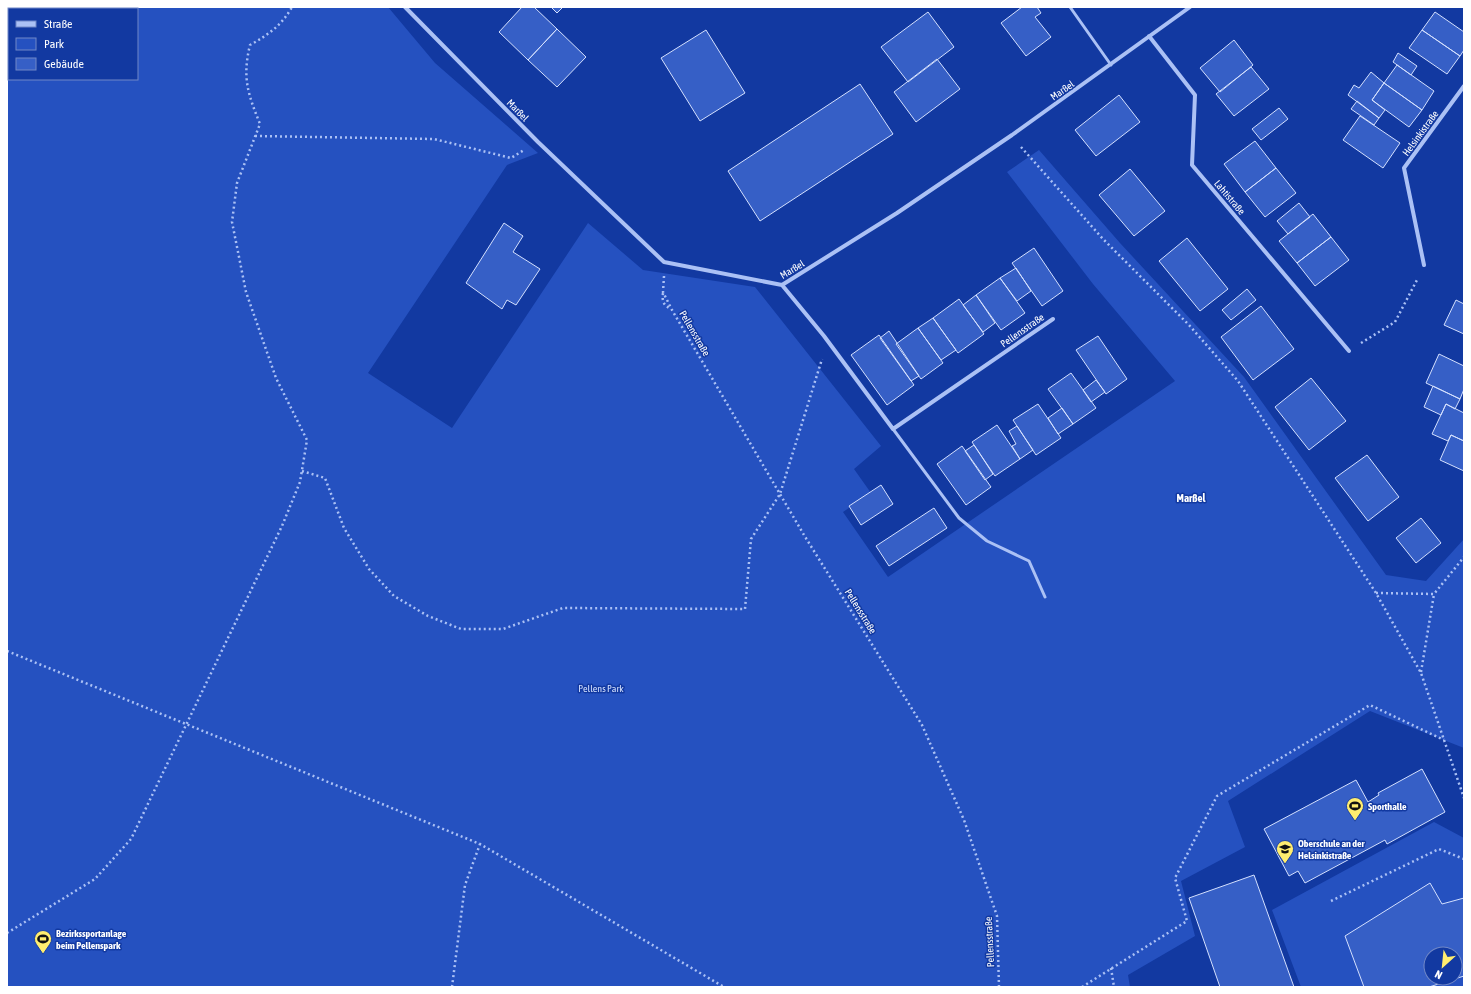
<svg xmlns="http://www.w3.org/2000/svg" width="1471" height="994" viewBox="0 0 1471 994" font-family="'Asap Condensed',sans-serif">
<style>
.green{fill:#2551c0;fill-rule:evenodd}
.building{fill:#365fc6;stroke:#d4e0fe;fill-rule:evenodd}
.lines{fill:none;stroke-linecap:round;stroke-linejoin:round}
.path{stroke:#abc1f5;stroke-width:2.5;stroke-dasharray:2 3;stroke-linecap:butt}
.lane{stroke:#abc1f5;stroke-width:3}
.street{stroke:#abc1f5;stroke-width:4}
.labels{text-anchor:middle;stroke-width:3;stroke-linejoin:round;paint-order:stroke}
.street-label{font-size:10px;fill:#fff;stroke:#1239a1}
.park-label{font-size:10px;fill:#d4e0fe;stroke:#1239a1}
.poi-label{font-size:10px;font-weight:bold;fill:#fff;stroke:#1239a1;text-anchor:start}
.neighbourhood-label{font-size:11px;font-weight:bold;fill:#fff;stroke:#1239a1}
</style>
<rect width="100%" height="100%" fill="#1239a1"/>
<path class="green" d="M7 7H388L435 63 538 153 507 165 368 373 452 428 588 223 643 270 755 287 881 446 854 469 871 493 843 512 888 577 1175 381 1093 284 1007 172 1039 150 1120 243 1244 377 1386 575 1426 581 1464 539V748L1370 711 1228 801 1245 847 1181 881 1195 936 1128 975 1130 987H7ZM9 9H137V79H9Z
M1434 822 1464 838V987H1301L1272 910ZM1431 954H1455V978H1431Z"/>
<path class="building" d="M522 7H534L557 29 528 60 499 32Z
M551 7H563L557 13Z
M1022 7H1037L1041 13 1035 17 1051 37 1026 56 1001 23Z
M928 12 954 47 908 82 881 47Z
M1435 12 1464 32V50L1460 56 1422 30Z
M557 29 586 57 557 87 528 60Z
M706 30 745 93 700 121 661 58Z
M1422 30 1460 56 1447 74 1409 48Z
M1234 40 1253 65 1220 92 1200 68Z
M1398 53 1417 66 1411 75 1393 62Z
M937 59 960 89 916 122 894 92Z
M1397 65 1434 91 1422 110 1384 83Z
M1251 67 1269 89 1234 116 1216 94Z
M1371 72 1384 83 1372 100 1385 110 1379 118 1348 95 1354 85 1359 88Z
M1384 83 1422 110 1409 127 1372 100Z
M860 84 893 134 760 221 728 171Z
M1119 95 1140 122 1096 156 1075 130Z
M1357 101 1379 118 1374 125 1351 109Z
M1279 108 1288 119 1261 140 1252 129Z
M1360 116 1400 143 1383 168 1343 140Z
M1255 141 1276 168 1245 192 1224 164Z
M1276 168 1296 193 1265 217 1245 192Z
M1130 169 1165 211 1134 236 1099 195Z
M1299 203 1310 217 1288 234 1277 221Z
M1313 214 1331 237 1297 263 1279 241Z
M504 223 523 236 513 252 540 269 516 305 507 300 502 309 466 283Z
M1331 237 1349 260 1315 286 1297 263Z
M1187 238 1228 289 1200 311 1159 261Z
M1034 248 1063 291 1042 306 1012 263Z
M1016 268 1031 291 1017 301 1000 278Z
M1000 278 1025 313 1001 330 976 295Z
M1247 289 1256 300 1231 320 1222 310Z
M976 295 995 323 983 332 963 305Z
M959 299 984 334 958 353 933 318Z
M1456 300 1464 304V334L1444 325Z
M1261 306 1294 349 1253 380 1221 337Z
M933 318 956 350 941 360 918 328Z
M918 328 943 363 921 379 896 344Z
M889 331 919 376 911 381 880 338Z
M879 335 914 385 887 405 851 355Z
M1098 336 1127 379 1106 394 1076 350Z
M1439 354 1464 366V389L1460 399 1426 383Z
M1071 373 1096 408 1073 424 1048 389Z
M1311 378 1346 421 1309 450 1275 407Z
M1096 380 1105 392 1091 402 1083 390Z
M1433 386 1460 399 1455 409 1446 404 1441 415 1424 407Z
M1038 404 1061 438 1036 455 1013 420Z
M1446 404 1464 413V441L1451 435 1448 441 1432 434Z
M1062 408 1073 424 1058 434 1048 418Z
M997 425 1020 459 995 476 972 442Z
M1017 426 1033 450 1020 459 1012 446 1016 444 1009 431Z
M1451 435 1464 441V471L1440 460Z
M974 445 993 474 985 480 965 451Z
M962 446 991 487 966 505 937 464Z
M1367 455 1399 497 1368 521 1335 478Z
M881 485 893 504 861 525 849 506Z
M934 508 947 528 889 566 876 546Z
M1421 518 1441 543 1416 563 1396 538Z
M1422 769 1445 812 1387 844 1385 840 1305 883 1298 871 1289 876 1264 829 1356 780 1368 802 1379 795 1378 793Z
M1254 875 1294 987H1220L1189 898Z
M1430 883 1442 904 1464 898V976L1429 987H1364L1345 936ZM1431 954H1455V978H1431Z"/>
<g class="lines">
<path class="path" d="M255 136 434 139 511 158 524 150
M1021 147 1103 239 1189 325 1238 381 1376 593 1421 673 1464 798
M664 276 663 292 672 310 804 535 922 725 964 820 997 916 999 987
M663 293C662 301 663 305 671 309
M1361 343 1395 322 1418 278
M302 471 325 478 344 528 369 569 394 596 428 616 461 629H503L563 608 745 609 751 539 780 494 822 359
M1376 593 1434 594 1464 557
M7 651 480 844 724 987
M1421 672 1434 594
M1331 901 1439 849 1464 859
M7 933 95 879 131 839 282 526 300 482 307 440 276 378 246 292 232 222 237 183 260 124C248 94 242 78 250 45 268 35 282 25 292 7
M1111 968 1114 987
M452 987 465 885 480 844
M1082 987 1187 921 1175 878 1217 796 1370 705 1444 740"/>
<path class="lane" d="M1070 7 1111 65
M893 429 959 518 987 541 1029 561 1045 597"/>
<path class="street" d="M405 7 538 142 664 262 782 285 897 213 1012 135 1190 7
M1149 36 1195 95 1192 165 1349 351
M1424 265 1404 168 1464 86
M782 285 824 336 893 429 1053 319"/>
</g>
<defs>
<symbol id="stadium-pin" viewBox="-11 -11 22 30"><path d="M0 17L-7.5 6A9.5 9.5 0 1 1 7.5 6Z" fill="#ffed6f" stroke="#1239a1"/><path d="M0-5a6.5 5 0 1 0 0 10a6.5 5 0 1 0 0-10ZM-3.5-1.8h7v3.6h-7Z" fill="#111"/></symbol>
<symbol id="school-pin" viewBox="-11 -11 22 30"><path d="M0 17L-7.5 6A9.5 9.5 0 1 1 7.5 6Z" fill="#ffed6f" stroke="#1239a1"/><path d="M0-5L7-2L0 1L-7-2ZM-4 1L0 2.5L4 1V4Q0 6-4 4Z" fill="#111"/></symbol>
</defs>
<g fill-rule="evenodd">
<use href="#stadium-pin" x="1345" y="796" width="20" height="27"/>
<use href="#school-pin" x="1275" y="839" width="20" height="27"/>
<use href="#stadium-pin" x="33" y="929" width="20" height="27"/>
</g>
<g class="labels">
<g class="street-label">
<text transform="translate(1062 90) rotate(-35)" y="4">Marßel</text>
<text transform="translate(518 110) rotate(45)" y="4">Marßel</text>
<text transform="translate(1420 133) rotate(-54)" y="4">Helsinkistraße</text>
<text transform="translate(1230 197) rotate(50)" y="4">Lahtistraße</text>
<text transform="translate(792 269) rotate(-31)" y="4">Marßel</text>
<text transform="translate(1022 330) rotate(-35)" y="4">Pellensstraße</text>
<text transform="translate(695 333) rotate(60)" y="4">Pellensstraße</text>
<text transform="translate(861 611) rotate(58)" y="4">Pellensstraße</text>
<text transform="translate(989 942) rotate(-93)" y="4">Pellensstraße</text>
</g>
<g class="park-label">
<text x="601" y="692">Pellens Park</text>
</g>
<g class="poi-label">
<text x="1368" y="810">Sporthalle</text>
<text x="1298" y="847">Oberschule an der<tspan x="1298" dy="12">Helsinkistraße</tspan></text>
<text x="56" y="937">Bezirkssportanlage<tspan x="56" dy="12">beim Pellenspark</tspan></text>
</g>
<g class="neighbourhood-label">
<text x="1191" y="502">Marßel</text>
</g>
</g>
<rect width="1471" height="994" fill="none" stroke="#ffffff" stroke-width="16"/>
<rect x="8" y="8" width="130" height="72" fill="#1239a1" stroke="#7188c7"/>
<rect x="16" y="21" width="20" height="6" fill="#abc1f5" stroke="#7188c7"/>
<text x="44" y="28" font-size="12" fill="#ffffff">Straße</text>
<rect x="16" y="38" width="20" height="12" fill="#2551c0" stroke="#7188c7"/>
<text x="44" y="48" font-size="12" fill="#ffffff">Park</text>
<rect x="16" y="58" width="20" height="12" fill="#365fc6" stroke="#7188c7"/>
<text x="44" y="68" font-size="12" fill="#ffffff">Gebäude</text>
<g transform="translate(1443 966) rotate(207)"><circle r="19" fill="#1239a1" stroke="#7188c7"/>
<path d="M0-3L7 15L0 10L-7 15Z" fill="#ffed6f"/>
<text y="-6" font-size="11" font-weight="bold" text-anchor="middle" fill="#ffffff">N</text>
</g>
</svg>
